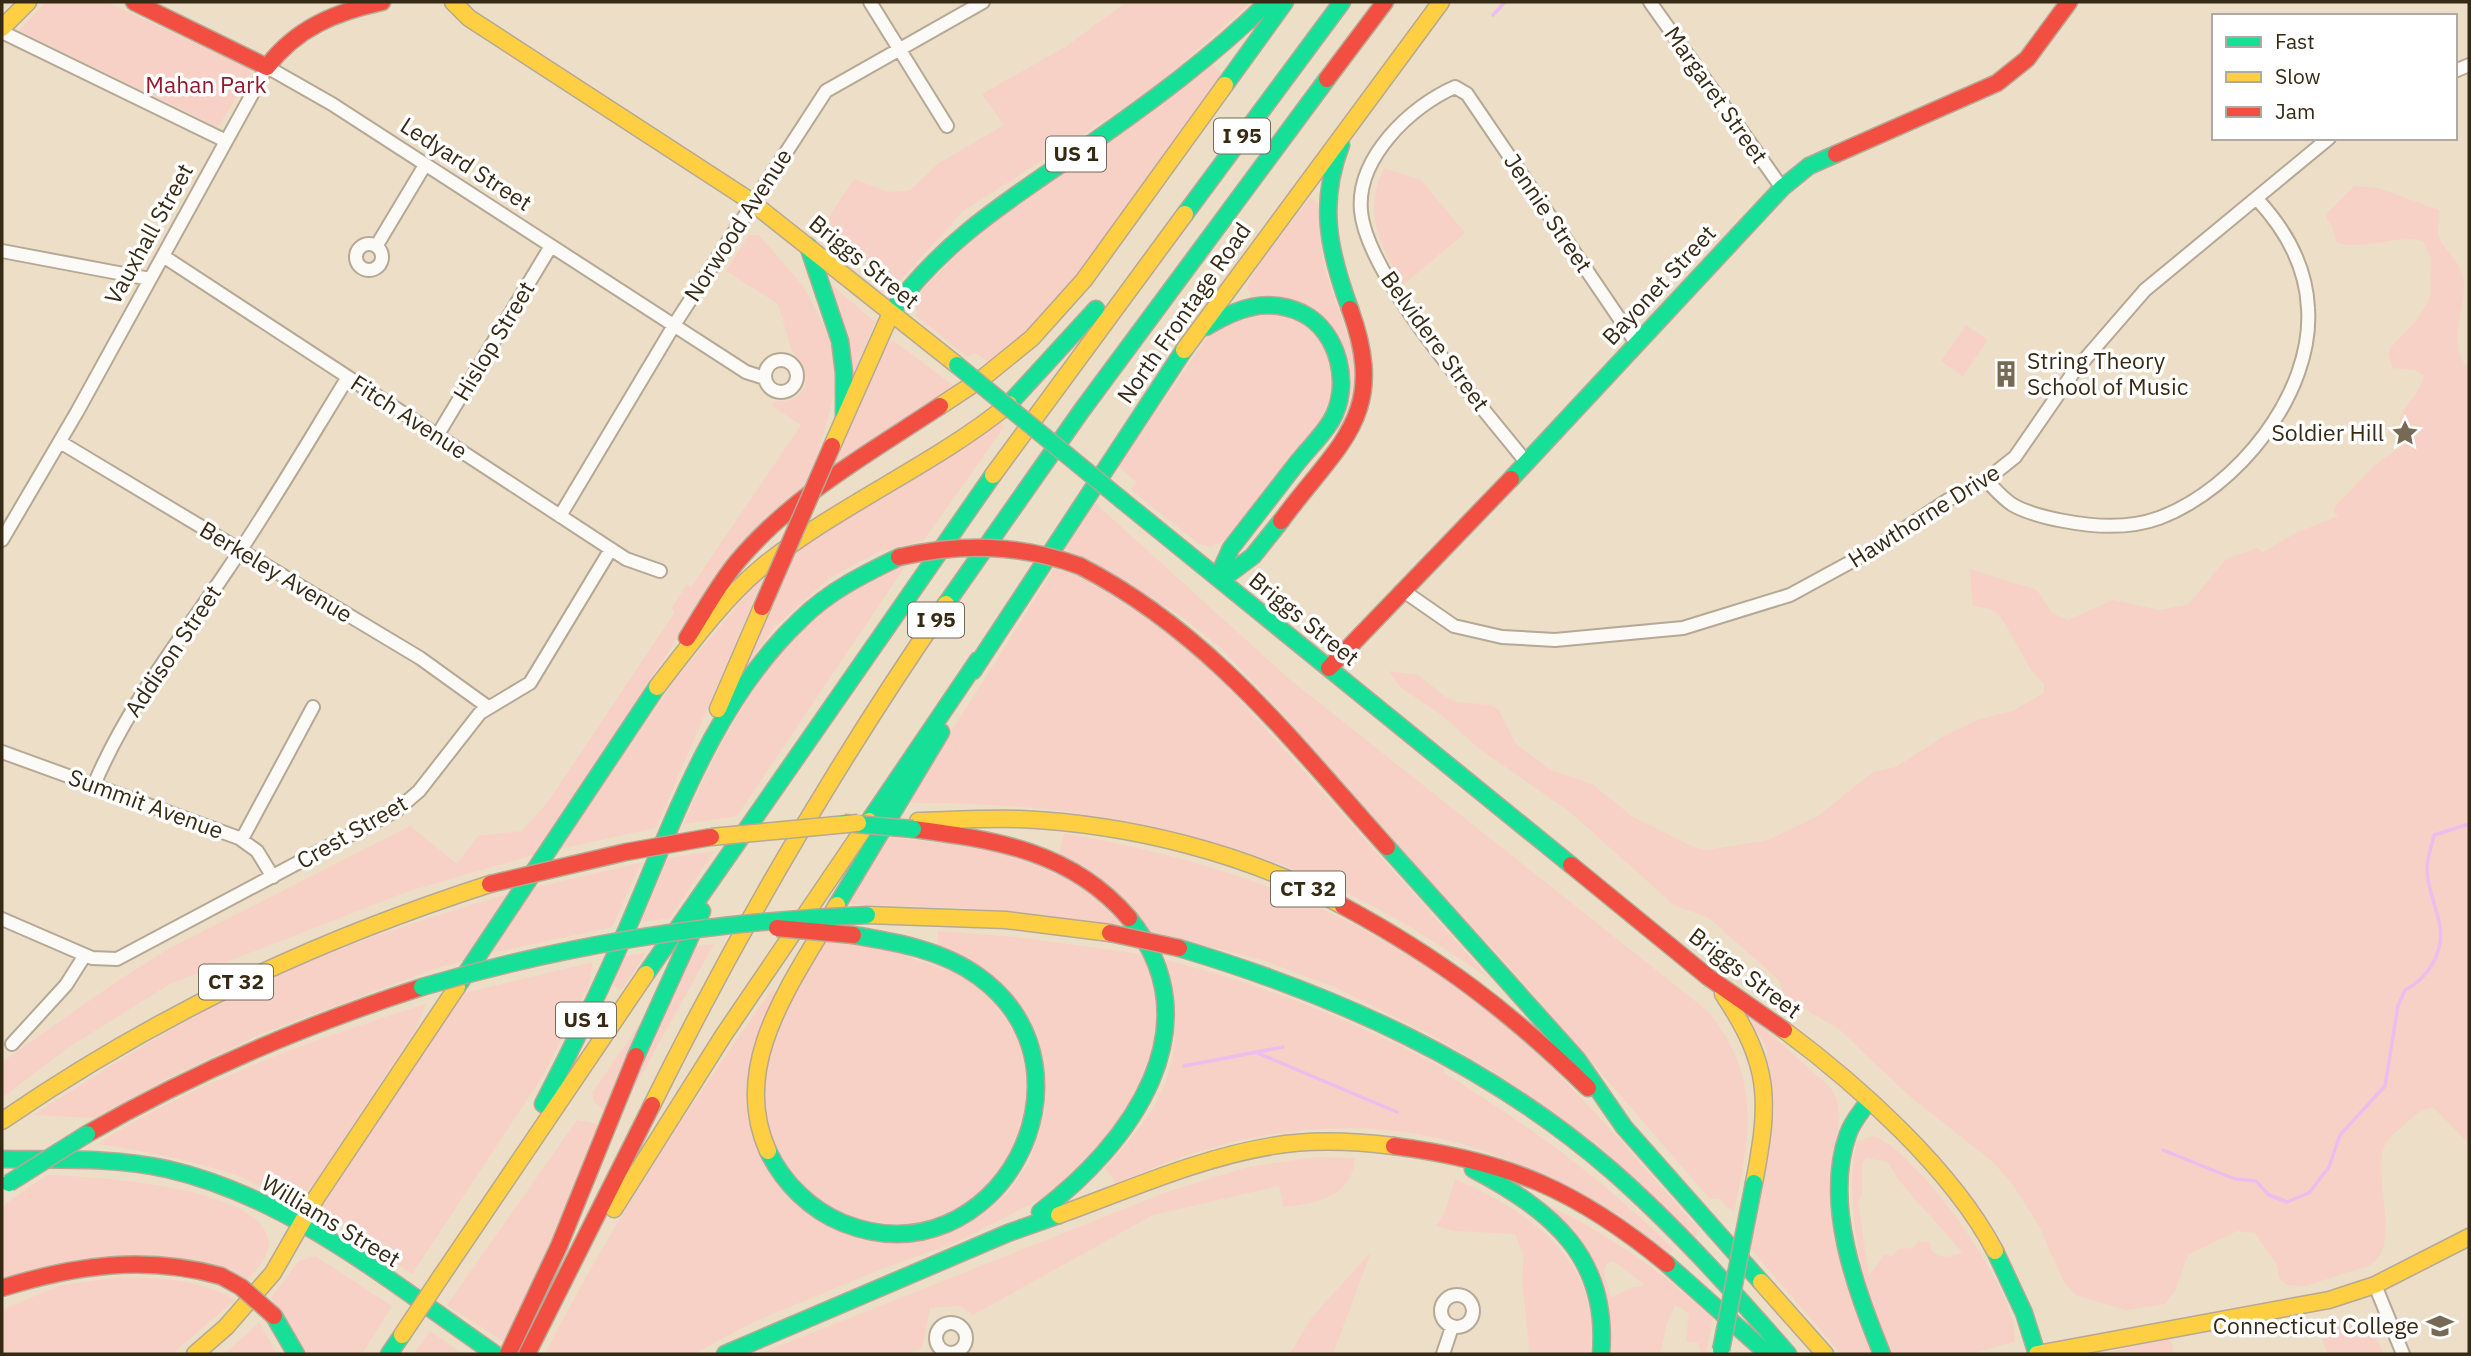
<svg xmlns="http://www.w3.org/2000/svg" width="2471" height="1356" viewBox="0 0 2471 1356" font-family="'IBM Plex Sans',sans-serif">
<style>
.green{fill:#f7d1c6;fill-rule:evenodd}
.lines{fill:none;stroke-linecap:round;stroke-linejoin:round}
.stream{stroke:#edbdee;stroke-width:3.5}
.street-casing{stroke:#b5a894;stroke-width:16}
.fast-casing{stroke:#b5a894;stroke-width:19}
.slow-casing{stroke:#b5a894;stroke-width:19}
.jam-casing{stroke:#b5a894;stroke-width:19}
.street{stroke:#fcfaf7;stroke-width:12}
.fast{stroke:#16e098;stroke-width:16}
.slow{stroke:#ffcf43;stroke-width:16}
.jam{stroke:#f24e42;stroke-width:16}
.fast-bridge-casing{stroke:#b5a894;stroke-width:19;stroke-linecap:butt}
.slow-bridge-casing{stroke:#b5a894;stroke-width:19;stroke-linecap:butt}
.jam-bridge-casing{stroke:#b5a894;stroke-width:19;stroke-linecap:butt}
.fast-bridge{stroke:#16e098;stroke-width:16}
.slow-bridge{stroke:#ffcf43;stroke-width:16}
.jam-bridge{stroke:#f24e42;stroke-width:16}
.labels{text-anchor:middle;stroke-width:7;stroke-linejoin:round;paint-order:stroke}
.shield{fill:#fff;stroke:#736a5a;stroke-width:2}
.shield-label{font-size:21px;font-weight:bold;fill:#372a14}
.park-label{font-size:23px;fill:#93192d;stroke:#fff}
.street-label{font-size:23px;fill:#372a14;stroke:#fff}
.poi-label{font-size:23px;fill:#372a14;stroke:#fff;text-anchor:end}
</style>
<rect width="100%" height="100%" fill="#eddec7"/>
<path class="green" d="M46 2H107L249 68 251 74 218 127 19 31Z
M1127 2H1251L1150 91 962 212 901 280 897 281 882 276 863 260 858 267 818 233 854 179 888 192 910 190 939 163 1004 125 982 94 1065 47Z
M1213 65 1222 73 1168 151 1054 305 992 364 975 353 968 357 916 316V300L923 289 972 239Z
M1384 168 1421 180 1465 233 1403 285C1380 245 1362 213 1384 168Z
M2354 186 2378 188 2439 210C2440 218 2437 225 2438 232 2441 251 2462 258 2464 284 2465 309 2446 349 2469 368V1144L2434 1108C2422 1108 2415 1115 2406 1123 2399 1130 2388 1137 2384 1147 2372 1180 2404 1248 2368 1266L2305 1286 2287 1285 2280 1280 2276 1263 2255 1233 2237 1231 2188 1255 2176 1289 2165 1304 2126 1310 2075 1295 2064 1282 2039 1226 2013 1185 1994 1163 1907 1094 1839 1029 1784 997 1780 981 1709 918 1674 905 1570 812 1478 748 1443 716 1400 687 1389 671 1418 675 1446 697 1458 702 1490 705 1499 710 1515 743 1551 770 1592 784 1633 817 1694 847 1707 850 1768 840 1818 816 1873 772 1896 767 1944 736 1980 719 2012 711 2044 693V684L2031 670 2000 615 1990 609 1973 606 1970 569 2037 590 2052 613 2068 620 2113 600 2160 610 2189 604 2226 559 2257 548 2263 552 2296 533 2338 516 2333 511 2336 505 2377 463 2403 446 2408 438C2406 433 2400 428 2400 422 2399 408 2422 394 2424 375L2414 370 2393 368 2388 354 2392 346 2417 320 2430 298 2431 259 2423 241C2394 234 2364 252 2336 242L2332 226 2326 218 2327 213Z
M1310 198 1318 204 1324 267 1357 363C1358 388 1352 410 1340 432L1335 430 1341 345 1252 297 1247 287 1260 263Z
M749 235H759L803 286 823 323 834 353 836 388 817 456 801 493 689 620 537 854 409 891 170 984 69 1047 2 1098V1062L116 982 168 949 410 826 457 864 478 836 522 831 547 803 675 612 671 609 687 584 691 587 801 425 772 406 775 400C788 405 807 395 806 378 805 368 795 357 791 348 786 333 783 318 778 304L726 271Z
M827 281 875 322 851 382Z
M1248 312C1279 314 1305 316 1322 345 1352 394 1310 437 1280 473 1262 496 1244 518 1225 540L1211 547 1199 544 1131 490 1136 482 1118 466 1211 332Z
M1966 325 1988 340 1963 376 1941 361Z
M894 341 958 389 829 470 887 344Z
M999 421 1004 427 924 540 876 553 828 579 774 628 743 671 795 547Z
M1095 503 1288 678 1709 1012C1762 1081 1750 1133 1734 1213L1719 1199 1709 1198 1507 964 1398 848 1281 712 1221 648 1181 616 1066 549Z
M908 562 737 816 684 824C716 746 763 659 827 604 845 587 885 574 908 562Z
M1057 564 1076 572 1194 649 1490 979C1455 956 1420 931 1382 911 1232 830 1072 801 906 803Z
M766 572 656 828 559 849 675 680Z
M1064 833C1228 862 1367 912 1498 1019 1570 1077 1637 1162 1700 1230L1695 1237 1598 1145 1501 1076 1430 1034 1334 987 1262 960 1149 931 1059 855Z
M883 836C941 844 1040 850 1087 888 1101 899 1113 913 1126 926L960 908 845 904Z
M714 851 670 918 641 922 668 858Z
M641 863 612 927 492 953 533 888Z
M509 894 467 960 434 969 263 1033 166 1079 95 1118 33 1115C96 1075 159 1035 225 1000 312 955 415 921 509 894Z
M938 931 1017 937 1148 955 1156 1000 1157 1036 1136 1103 1085 1165 1044 1197 957 1242 884 1268 749 1324 694 1354H545C610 1226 688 1107 772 990L780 994 751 1134 771 1176 806 1211 932 1237 955 1231 984 1213 1006 1194 1029 1163 1045 1111 1034 1038 938 947Z
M825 941 887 950 957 974 984 990 1020 1039 1029 1098 1025 1125 1005 1170 964 1209 912 1226 863 1225 805 1194 770 1147 761 1104 769 1041Z
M714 944 624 1106 608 1112 595 1103 592 1093 694 946Z
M646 953 621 990 613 986 624 956Z
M1166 960C1264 984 1356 1022 1445 1069L1444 1073C1527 1124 1605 1180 1673 1249L1667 1258C1632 1236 1597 1214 1563 1192 1547 1182 1530 1169 1513 1162 1380 1106 1244 1124 1116 1184L1105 1168C1173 1095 1186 1058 1166 960Z
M593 962 589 984 544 1074 412 1274 318 1210 460 994Z
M426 1004 415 1031 312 1186 295 1201C274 1198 256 1182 236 1175 190 1160 145 1151 97 1144 197 1081 314 1039 426 1004Z
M1753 1018 1830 1087C1848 1109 1833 1150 1832 1176 1831 1244 1845 1292 1872 1354H1841L1750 1248 1775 1109 1766 1047 1750 1020Z
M577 1120 597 1124 605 1131 504 1342 447 1305Z
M1873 1136C1915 1148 2024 1298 2014 1342L1970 1354H1888C1864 1300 1842 1198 1857 1142ZM1867 1158 1888 1162C1902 1191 1941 1224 1962 1253 1949 1257 1941 1260 1931 1250L1930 1242 1919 1241 1912 1248 1899 1249 1893 1256 1884 1255 1869 1276 1858 1202 1862 1193V1162Z
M1316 1157 1355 1158C1352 1198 1316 1203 1284 1207L1279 1186 1153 1215 973 1315 960 1306 930 1308 922 1348 905 1354H759L1167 1192 1248 1167Z
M47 1175C87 1176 277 1186 268 1248 266 1260 256 1270 248 1279L208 1263 2 1281V1206Z
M1455 1179C1528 1210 1605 1264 1590 1354H1530L1522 1281 1524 1257 1515 1234 1455 1231 1436 1226 1445 1212Z
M1550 1206C1611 1236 1663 1273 1713 1318L1706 1352 1710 1354H1701L1698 1343 1686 1341 1689 1313 1675 1305 1667 1323 1660 1354H1608L1610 1338ZM1613 1261 1643 1283V1286L1634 1287 1611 1297 1604 1272 1606 1264Z
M1371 1252 1333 1354H1290L1312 1317Z
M315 1256 392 1306 362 1354H303L271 1298 299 1261Z
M122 1277C162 1278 200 1279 235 1300L172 1354H2V1310L61 1285Z
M2345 1320 2361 1332 2375 1336 2384 1354H2327L2318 1325Z
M259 1322 277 1354H225L256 1325Z
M430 1331 463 1354H414Z
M2171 1338 2173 1353 2169 1354H2100Z"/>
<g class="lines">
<path class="stream" d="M1493 15 1505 2
M1255 1052 1397 1112
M1184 1066 1283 1047
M2163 1150 2235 1179 2256 1181 2269 1195 2287 1202 2309 1193 2329 1167 2340 1135 2385 1086 2398 1006 2405 990C2427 979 2444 953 2440 927 2437 907 2427 889 2427 868 2427 857 2432 846 2434 835L2469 824"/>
<defs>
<path id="street" d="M870 2 947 126
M1650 2 1782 188
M2 32 226 141
M2455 71 2469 65
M356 257a13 13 0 1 1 26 0a13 13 0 1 1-26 0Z
M377 245 425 165
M2 251 150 279
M163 256 626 559 660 571
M765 376a16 16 0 1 1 32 0a16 16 0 1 1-32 0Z
M437 436 551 246
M60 442 420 658 488 707
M1526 462C1482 406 1367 278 1361 211 1356 158 1411 106 1455 87L1467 94 1636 343
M1986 480C1994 488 2003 499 2013 505 2027 513 2048 518 2064 521 2095 527 2129 529 2159 518 2237 489 2314 393 2308 308 2306 266 2285 229 2257 199
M560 516 676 322 826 91 983 2
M2 540 77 412 267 67 332 104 746 372 765 378
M1405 592 1454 626 1502 637 1555 640 1683 628 1790 595 1869 552 1948 500 1986 480 2015 457 2073 373 2145 290 2329 138
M2 752 239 838 257 851 273 877
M94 785C127 706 179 642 226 572 269 509 308 442 348 377
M242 839 313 707
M2 919 92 958 117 959 397 810 419 791 480 713 530 683 611 549
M12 1044 66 985 85 955
M2375 1285 2403 1354
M1441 1311a16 16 0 1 1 32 0a16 16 0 1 1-32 0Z
M936 1338a15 15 0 1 1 30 0a15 15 0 1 1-30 0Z
M1443 1354 1452 1327"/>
<path id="fast" d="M1225 85 1285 2
M1341 145C1318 204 1329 252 1350 309
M1185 214 1342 2
M808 246 840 341 844 373V418
M891 313C942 240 1016 195 1089 145 1152 101 1213 56 1268 2
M1206 327C1237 308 1267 297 1302 313 1339 331 1352 386 1331 421 1322 436 1308 449 1297 463 1275 491 1253 520 1231 548L1221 570V580L1253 556 1281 521
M1009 404 1096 309
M1511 479 1782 188 1809 166 1836 154
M1123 501 1571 865
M946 604 1082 410 1327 79
M973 671 1184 350
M869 821 978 660
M1387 847 1577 1059 1624 1127 1761 1282
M837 905 941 732
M1179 948C1336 995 1486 1062 1611 1170 1675 1226 1732 1290 1788 1354
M646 974 993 475
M457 987 657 687
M636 1056 702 911
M1868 1102C1861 1112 1852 1122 1848 1134 1823 1204 1856 1289 1882 1354
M543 1104C574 1044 603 984 630 922 675 817 715 700 801 619 829 591 864 574 899 557
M768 1151C783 1183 811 1210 843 1223 996 1284 1110 1071 978 976 942 950 896 942 853 935
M2 1159C56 1160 113 1157 167 1169 290 1197 393 1284 495 1354
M1473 1169C1552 1211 1609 1257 1601 1354
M1040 1212C1130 1144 1217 1026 1129 918
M1995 1251 2024 1313 2037 1354
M1667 1264 1768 1354
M274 1316 296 1354
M389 1354 402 1335
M725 1354 1008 1233 1059 1215"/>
<path id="slow" d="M453 2 469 18 749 200 957 365
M2 28 28 2
M1184 350 1441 2
M940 406 984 377 1032 338 1084 280 1225 85
M832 446 891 313
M993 475 1185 214
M657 687C689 646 723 599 763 566 840 504 933 466 1009 404
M718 709 762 607
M918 821C952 820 986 818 1020 819 1129 824 1247 853 1343 906
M867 915 1006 920 1110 933
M1723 994C1771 1066 1770 1100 1754 1183
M1784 1030C1858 1085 1952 1169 1995 1251
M652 1105C738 931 836 764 946 604
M2 1121C156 1015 313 941 490 884
M768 1151C728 1063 795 979 837 905
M614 1209 723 1036 869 821
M1059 1215C1128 1190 1199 1158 1272 1146 1312 1139 1354 1141 1394 1146
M442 1275 646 974
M1761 1282 1825 1354
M195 1354 226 1327 273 1273 316 1198 457 987
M2037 1354 2329 1300 2375 1285 2469 1237"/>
<path id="jam" d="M134 2 267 67C296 28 336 12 382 2
M1327 79 1385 2
M1836 154 1997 83 2027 59 2069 2
M1281 521C1339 442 1389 416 1350 309
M1080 566C1209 632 1292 741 1387 847
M687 638C703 613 718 585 737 562 792 496 869 453 940 406
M1329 668 1511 479
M913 829C996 840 1072 851 1129 918
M1571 865 1708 977 1784 1030
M1343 906C1441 959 1509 1011 1588 1088
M87 1134C194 1072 305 1025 422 987
M1394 1146C1509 1161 1577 1190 1667 1264
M2 1288C76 1265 145 1255 221 1276
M508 1354 559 1246 636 1056
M527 1354 652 1105"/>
</defs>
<use href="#street" class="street-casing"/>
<use href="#fast" class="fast-casing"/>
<use href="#slow" class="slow-casing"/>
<use href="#jam" class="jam-casing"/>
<use href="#street" class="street"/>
<use href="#fast" class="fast"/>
<use href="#slow" class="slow"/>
<use href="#jam" class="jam"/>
<defs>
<path id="fast-bridge" d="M957 365 1123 501
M844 823 913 829
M422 987C568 944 715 921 867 915
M9 1183 87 1134
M1721 1350 1754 1183"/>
<path id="slow-bridge" d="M711 837 858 823
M402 1335 442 1275"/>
<path id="jam-bridge" d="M899 557C962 543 1019 544 1080 566
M762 607 832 446
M490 884 626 852 711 837
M777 928 853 935
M1110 933 1179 948
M221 1276 241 1287 274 1316"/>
</defs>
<use href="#fast-bridge" class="fast-bridge-casing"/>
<use href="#slow-bridge" class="slow-bridge-casing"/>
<use href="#jam-bridge" class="jam-bridge-casing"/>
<use href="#fast-bridge" class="fast-bridge"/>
<use href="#slow-bridge" class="slow-bridge"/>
<use href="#jam-bridge" class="jam-bridge"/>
</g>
<defs>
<symbol id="building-bare" viewBox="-9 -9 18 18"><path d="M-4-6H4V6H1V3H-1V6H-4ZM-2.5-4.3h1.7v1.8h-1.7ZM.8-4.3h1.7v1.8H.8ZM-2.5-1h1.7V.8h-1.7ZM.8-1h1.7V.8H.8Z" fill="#776953" stroke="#fff" stroke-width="2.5" paint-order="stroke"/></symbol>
<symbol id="sight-bare" viewBox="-9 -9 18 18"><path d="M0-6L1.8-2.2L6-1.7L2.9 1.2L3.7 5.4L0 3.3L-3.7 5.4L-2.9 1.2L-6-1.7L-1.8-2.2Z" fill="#776953" stroke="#fff" stroke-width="2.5" paint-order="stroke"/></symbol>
<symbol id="university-bare" viewBox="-9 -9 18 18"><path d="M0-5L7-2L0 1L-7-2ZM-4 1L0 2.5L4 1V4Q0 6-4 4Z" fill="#776953" stroke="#fff" stroke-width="2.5" paint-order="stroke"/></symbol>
</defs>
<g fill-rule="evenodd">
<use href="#building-bare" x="1987" y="355" width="38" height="38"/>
<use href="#sight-bare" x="2386" y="414" width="38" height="38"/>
<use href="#university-bare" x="2421" y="1307" width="38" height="38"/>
</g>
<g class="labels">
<g class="shield">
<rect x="1214" y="118.5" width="56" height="35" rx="5"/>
<rect x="1046" y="136.5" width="60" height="35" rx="5"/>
<rect x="908" y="602.5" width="56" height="35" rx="5"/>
<rect x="1271" y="871.5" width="74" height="35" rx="5"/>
<rect x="199" y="964.5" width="74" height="35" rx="5"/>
<rect x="556" y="1002.5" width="60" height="35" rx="5"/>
</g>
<g class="shield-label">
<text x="1242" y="143">I 95</text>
<text x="1076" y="161">US 1</text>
<text x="936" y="627">I 95</text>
<text x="1308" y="896">CT 32</text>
<text x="236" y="989">CT 32</text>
<text x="586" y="1027">US 1</text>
</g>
<g class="park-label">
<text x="206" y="93">Mahan Park</text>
</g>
<g class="street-label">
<text transform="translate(1716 95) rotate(55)" y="8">Margaret Street</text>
<text transform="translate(466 164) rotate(33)" y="8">Ledyard Street</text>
<text transform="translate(1548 213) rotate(56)" y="8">Jennie Street</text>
<text transform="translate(738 225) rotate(-57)" y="8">Norwood Avenue</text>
<text transform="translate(149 234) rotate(-61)" y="8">Vauxhall Street</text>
<text transform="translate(864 262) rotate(39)" y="8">Briggs Street</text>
<text transform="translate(1659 285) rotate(-47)" y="8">Bayonet Street</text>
<text transform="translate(1184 313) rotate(-55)" y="8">North Frontage Road</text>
<text transform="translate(494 341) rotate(-59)" y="8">Hislop Street</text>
<text transform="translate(1435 341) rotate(54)" y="8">Belvidere Street</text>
<text transform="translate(409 417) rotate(33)" y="8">Fitch Avenue</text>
<text transform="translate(1924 516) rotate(-32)" y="8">Hawthorne Drive</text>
<text transform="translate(276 572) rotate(31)" y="8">Berkeley Avenue</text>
<text transform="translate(1304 619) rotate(39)" y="8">Briggs Street</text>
<text transform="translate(173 651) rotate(-56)" y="8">Addison Street</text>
<text transform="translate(146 804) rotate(20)" y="8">Summit Avenue</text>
<text transform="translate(352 832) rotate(-30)" y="8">Crest Street</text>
<text transform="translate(1745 973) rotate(37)" y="8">Briggs Street</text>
<text transform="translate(331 1221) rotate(31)" y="8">Williams Street</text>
</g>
<g class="poi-label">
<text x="2027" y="369" text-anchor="start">String Theory<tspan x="2027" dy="26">School of Music</tspan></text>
<text x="2384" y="441">Soldier Hill</text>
<text x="2419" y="1334">Connecticut College</text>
</g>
</g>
<rect width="2471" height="1356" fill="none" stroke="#372a14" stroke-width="7"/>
<rect x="2212" y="14" width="245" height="126" fill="#ffffff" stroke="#afaaa1" stroke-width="2"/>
<rect x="2226" y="37" width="35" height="10" fill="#16e098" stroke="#afaaa1" stroke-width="2"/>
<text x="2275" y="49" font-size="21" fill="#372a14">Fast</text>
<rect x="2226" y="72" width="35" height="10" fill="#ffcf43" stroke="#afaaa1" stroke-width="2"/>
<text x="2275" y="84" font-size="21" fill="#372a14">Slow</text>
<rect x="2226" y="107" width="35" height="10" fill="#f24e42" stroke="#afaaa1" stroke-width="2"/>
<text x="2275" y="119" font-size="21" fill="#372a14">Jam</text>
</svg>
